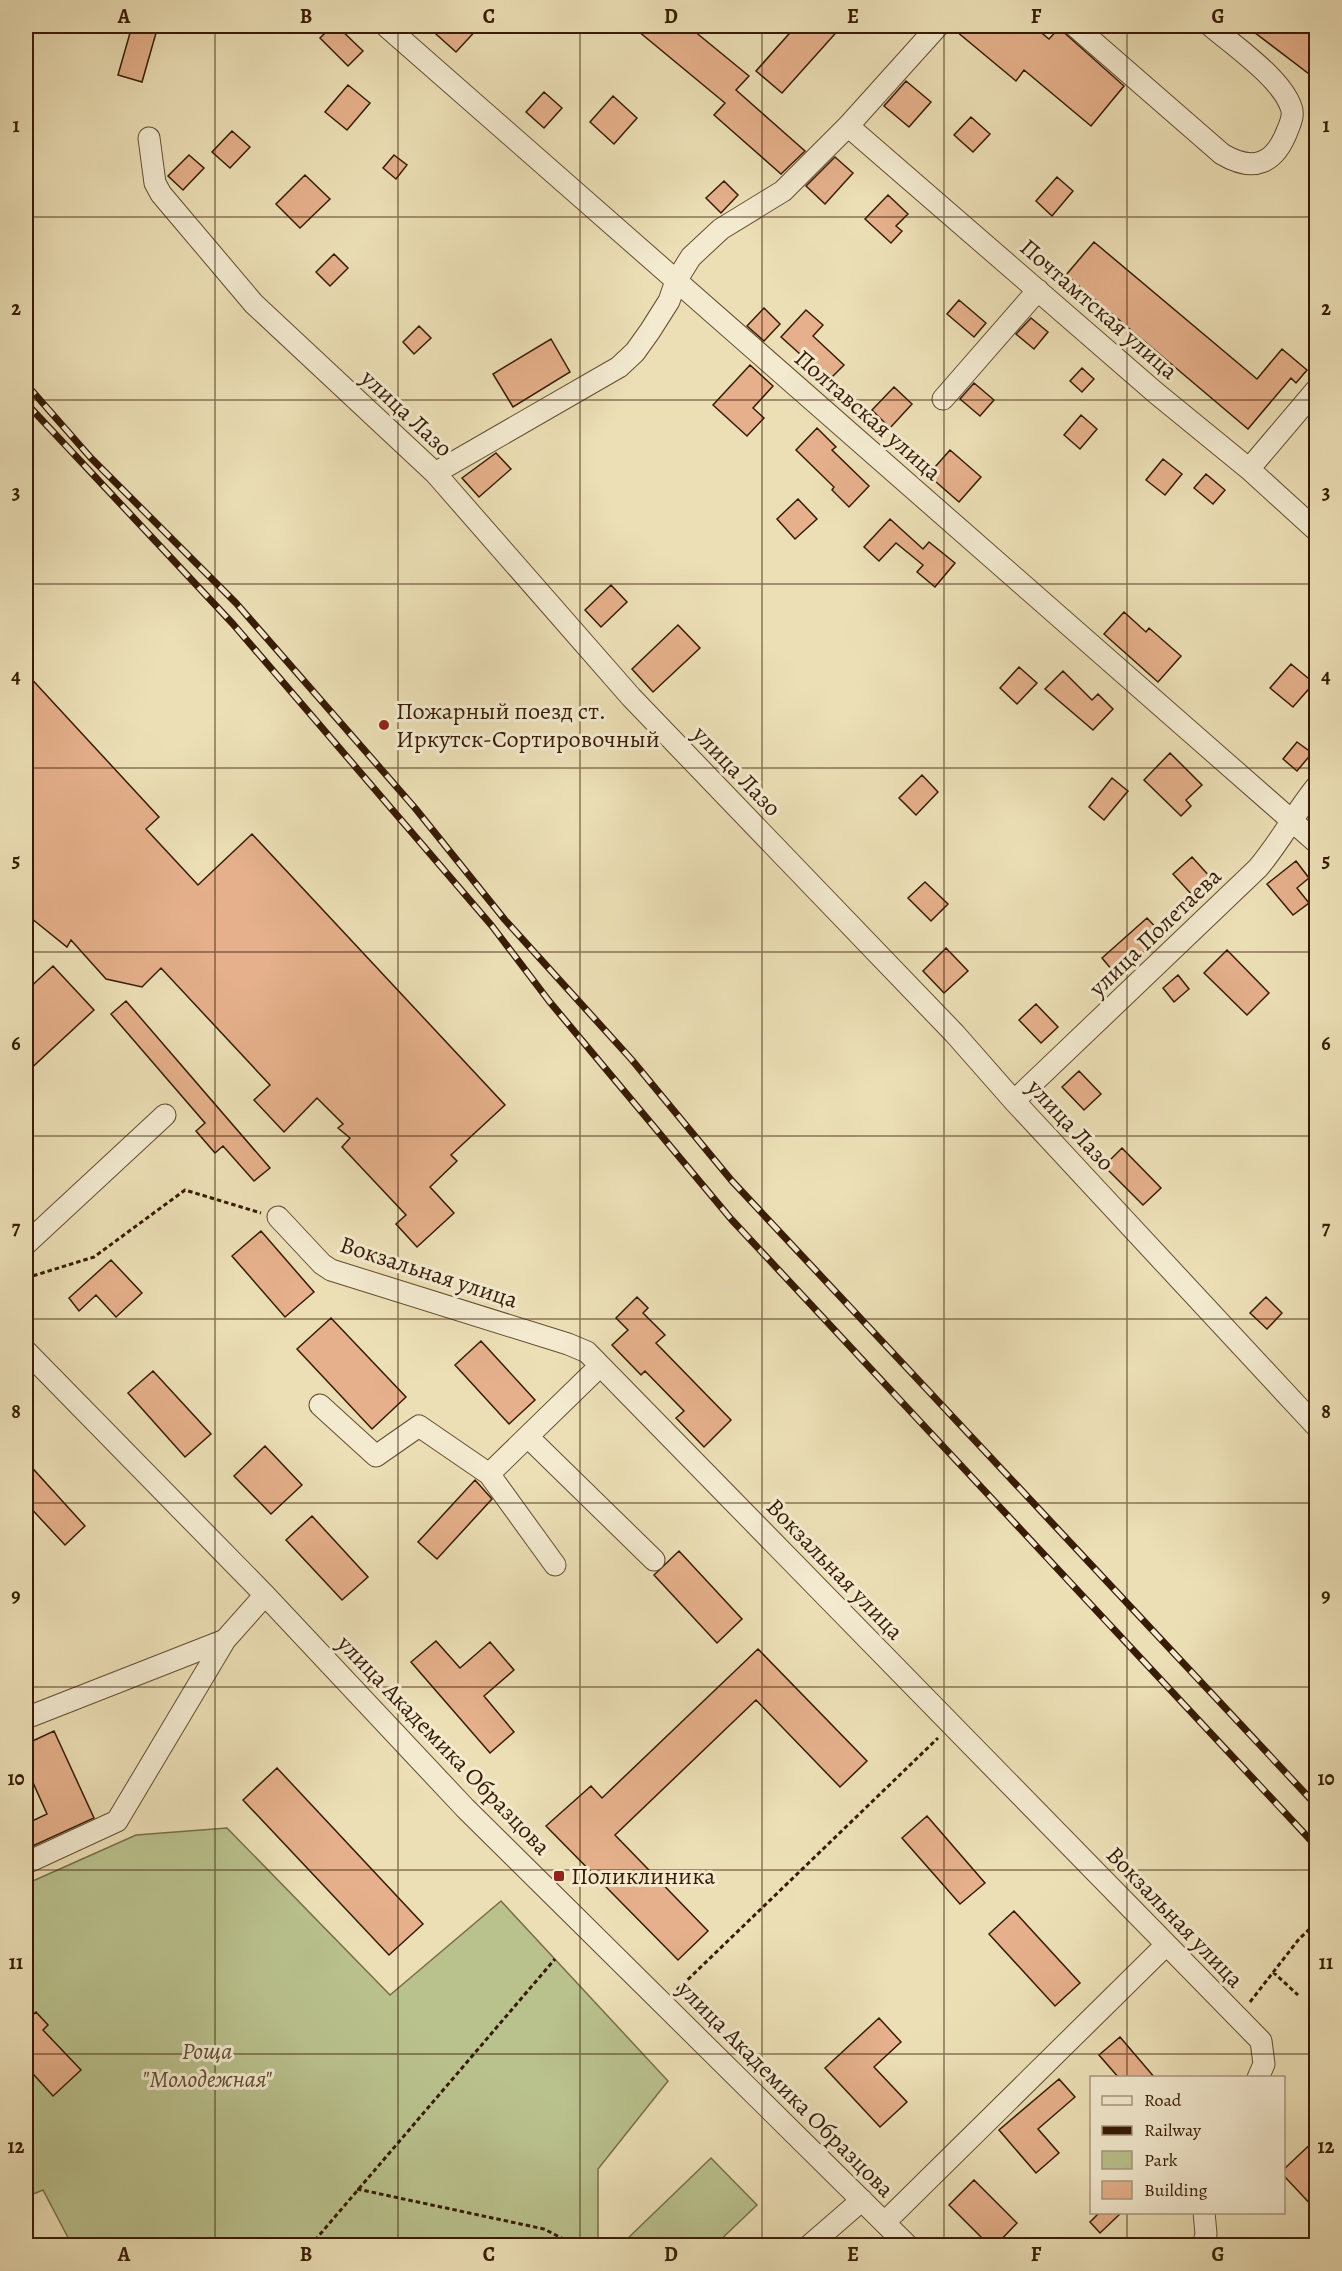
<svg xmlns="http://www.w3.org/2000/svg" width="1342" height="2271" viewBox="0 0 1342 2271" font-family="Alegreya,serif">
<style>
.green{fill:#b9c18d;stroke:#786e48;stroke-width:1.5}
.building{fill:#e5b08b;stroke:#371b04;stroke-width:1.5}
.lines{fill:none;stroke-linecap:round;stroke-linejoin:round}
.minor-casing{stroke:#644c30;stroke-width:23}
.path{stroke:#371b04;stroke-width:3;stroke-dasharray:4.5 3;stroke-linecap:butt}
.minor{stroke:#f3ead0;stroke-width:21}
.rail-casing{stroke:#371b04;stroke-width:7}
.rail{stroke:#f3ead0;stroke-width:4.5;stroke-dasharray:14;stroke-linecap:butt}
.grid{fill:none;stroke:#371b04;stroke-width:1.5;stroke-opacity:0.55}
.poi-dot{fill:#8f2418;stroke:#f3ead0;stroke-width:2}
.labels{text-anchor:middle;stroke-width:6;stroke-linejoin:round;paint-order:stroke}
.street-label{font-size:24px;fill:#371b04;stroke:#f3ead0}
.poi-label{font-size:24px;fill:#371b04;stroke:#f3ead0;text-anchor:start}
.park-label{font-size:24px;font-style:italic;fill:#5e4d2d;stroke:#f3ead0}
.neatline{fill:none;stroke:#371b04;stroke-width:2}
.grid-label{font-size:20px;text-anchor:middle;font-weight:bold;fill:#371b04}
</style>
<rect width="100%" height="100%" fill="#ecdfb6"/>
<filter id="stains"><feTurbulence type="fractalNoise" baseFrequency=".00333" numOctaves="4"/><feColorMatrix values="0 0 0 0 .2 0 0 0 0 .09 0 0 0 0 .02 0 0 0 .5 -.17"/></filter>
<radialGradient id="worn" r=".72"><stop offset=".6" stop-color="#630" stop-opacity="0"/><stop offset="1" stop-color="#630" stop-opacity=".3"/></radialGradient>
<path class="green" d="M227 1828 390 1995 501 1901 668 2081 598 2169V2245H72L43 2190 26 2197V1884L136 1835Z
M711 2158 757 2205 715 2245H629L625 2241Z"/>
<path class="building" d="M132 26H158L142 82 118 75Z
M332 26H337L363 51 348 66 320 38Z
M427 26H480L456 52Z
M632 26H688L749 76 736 90 805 151 781 174 714 115 725 103Z
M796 26H842L782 93 756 71Z
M950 26H1033L1049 39 1059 28 1124 86 1091 126 1024 70 1016 81Z
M1246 26H1309L1317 32V80Z
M906 81 931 102 909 127 884 106Z
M348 85 370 103 347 130 325 112Z
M544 92 562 108 544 128 526 112Z
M613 96 637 118 614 144 590 122Z
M971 117 990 134 973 152 954 135Z
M232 131 250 147 230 168 212 152Z
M189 155 204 168 183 190 168 176Z
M394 155 407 165 396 179 383 168Z
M835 157 853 173 825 204 806 186Z
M305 175 330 199 300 228 276 204Z
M1057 177 1073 191 1052 216 1036 201Z
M724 181 738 195 721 213 706 198Z
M888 195 908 214 896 226 902 231 891 243 865 219Z
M1094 242 1257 379 1282 349 1307 370 1296 383 1291 378 1248 429 1066 275Z
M334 254 348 268 330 286 316 272Z
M959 300 986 323 974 337 947 314Z
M764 308 780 324 764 341 747 326Z
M806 310 823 325 813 336 844 365 829 380 781 337Z
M1031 318 1048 332 1034 349 1016 334Z
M419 326 431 338 414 354 403 342Z
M551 339 570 372 513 407 493 374Z
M750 365 773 386 753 408 764 418 747 436 713 405Z
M1082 368 1094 379 1082 392 1070 381Z
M974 383 994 400 980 416 960 399Z
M894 387 912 404 890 428 872 410Z
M1081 415 1097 429 1080 449 1064 435Z
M817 428 836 447 832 450 869 486 849 507 832 490 834 487 796 450Z
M950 450 981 477 959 502 928 475Z
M496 453 511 469 479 497 462 478Z
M1163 459 1182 474 1165 495 1146 480Z
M1206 474 1225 490 1213 504 1194 488Z
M798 499 817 519 795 539 777 519Z
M890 519 923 549 929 542 955 563 935 587 917 572 923 565 896 543 879 561 864 547Z
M611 585 627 602 601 627 585 610Z
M1124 612 1146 632 1149 628 1181 656 1158 682 1104 634Z
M678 625 700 648 653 692 632 669Z
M1291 664 1314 683 1293 707 1270 688Z
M1019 667 1037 683 1017 704 1000 688Z
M1063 671 1092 700 1098 694 1113 709 1093 730 1045 689Z
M26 673 159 817 146 829 198 885 252 834 505 1105 451 1155 457 1161 430 1187 454 1213 417 1247 396 1224 406 1215 342 1147 350 1138 338 1128 343 1124 317 1098 284 1132 254 1100 270 1085 161 968 142 987 106 979 71 940 67 947 26 914Z
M1297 742 1312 753 1297 771 1283 759Z
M1170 753 1202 785 1186 800 1191 806 1181 816 1144 780Z
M922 775 938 792 916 815 899 798Z
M1112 778 1128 791 1104 820 1089 807Z
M1192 857 1212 879 1193 896 1173 874Z
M1296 861 1309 878 1297 888 1309 903 1293 915 1267 884Z
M925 882 948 904 931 921 908 898Z
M1147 918 1163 935 1117 976 1102 958Z
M946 948 968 971 944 993 923 971Z
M1227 950 1269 993 1247 1015 1204 973Z
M53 966 94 1010 26 1073V991Z
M1178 975 1189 989 1174 1002 1163 988Z
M126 1001 270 1168 254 1181 223 1146 215 1153 196 1131 205 1123 111 1014Z
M1036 1004 1058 1027 1041 1043 1019 1020Z
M1079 1071 1101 1094 1084 1110 1062 1087Z
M1122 1148 1161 1188 1143 1205 1104 1166Z
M261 1231 314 1292 285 1317 232 1256Z
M111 1260 142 1293 116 1317 96 1295 79 1311 69 1298Z
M637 1297 648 1308 643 1313 665 1335 656 1343 731 1420 704 1447 676 1418 684 1411 645 1371 641 1375 612 1345 628 1330 616 1318Z
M1266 1297 1282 1313 1267 1329 1250 1313Z
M331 1318 406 1397 372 1429 297 1349Z
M481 1341 535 1400 509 1424 455 1365Z
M153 1371 211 1434 185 1457 128 1393Z
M265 1446 302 1485 271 1514 234 1476Z
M26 1461 85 1526 65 1545 26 1503Z
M475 1480 492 1499 437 1559 418 1542Z
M312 1516 368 1577 342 1600 286 1540Z
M679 1551 742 1619 717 1643 654 1575Z
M436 1641 460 1668 490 1642 514 1670 484 1696 514 1732 490 1753 411 1662Z
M758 1649 867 1761 840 1787 756 1700 615 1835 708 1931 678 1960 546 1826 591 1786 602 1798Z
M54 1731 94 1818 26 1849V1824L47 1814 26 1767V1744Z
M277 1768 423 1924 389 1955 243 1800Z
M927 1816 985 1883 960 1904 902 1838Z
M1014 1911 1080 1983 1055 2006 989 1934Z
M36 2012 48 2025 43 2030 81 2070 53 2096 26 2066V2021Z
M879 2018 901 2042 874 2067 907 2102 880 2127 825 2068Z
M1120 2037 1155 2078H1119L1099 2055Z
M1059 2079 1075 2097 1038 2129 1059 2153 1036 2173 999 2130Z
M1317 2138V2211L1284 2176V2169Z
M974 2180 1017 2223 995 2246H990L949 2205Z
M1100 2212H1122L1100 2233 1090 2222Z"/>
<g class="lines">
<defs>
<path id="minor" d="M386 26 1316 842
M1075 26 1222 154C1254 173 1275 164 1288 129 1291 122 1294 114 1291 107 1281 78 1234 46 1211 26
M848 126 1156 393 1249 469 1316 530
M149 138 155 183 161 194 254 304 435 473 631 697 955 1034 1014 1101 1316 1426
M943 399 1038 290
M1249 469 1316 390
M435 473 619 367 635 352 650 331 669 301 676 281 691 257 721 229 783 191 848 126 938 26
M1014 1101 1258 868C1280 842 1295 813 1316 787
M278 1217 322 1264 331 1270 568 1344 587 1352 1261 2041 1264 2064 1258 2078
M26 1244 165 1115
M26 1351 265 1595 465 1808 908 2246
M320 1405 376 1456 419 1426 489 1474 555 1565
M528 1437 654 1560
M489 1474 600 1366
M26 1718 225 1640
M26 1863 117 1821 225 1640 265 1595
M885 2222 1166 1945
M809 2246 862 2200
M1203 2246 1206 2234 1204 2212"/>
</defs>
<use href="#minor" class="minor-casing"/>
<path class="path" d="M26 1278 94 1257 185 1190 261 1213
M1273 1972 1298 1995
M677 1990 938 1738
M1250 2002 1299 1939 1316 1923
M357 2189 544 2229 577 2246
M310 2246 555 1959"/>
<use href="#minor" class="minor"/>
<defs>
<path id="rail" d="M26 384 91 458 236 603 415 808 505 920 632 1060 732 1181 1316 1805
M26 403 233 624 492 926 549 1001 731 1219 1316 1846"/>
</defs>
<use href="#rail" class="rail-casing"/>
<use href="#rail" class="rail"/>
</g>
<path class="grid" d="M215 26V2246M398 26V2246M580 26V2246M762 26V2246M944 26V2246M1127 26V2078M26 217H1316M26 400H1316M26 584H1316M26 768H1316M26 952H1316M26 1136H1316M26 1319H1316M26 1503H1316M26 1687H1316M26 1870H1316M26 2054H1316M1127 2212V2246"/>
<g class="poi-dot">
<circle cx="384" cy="725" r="6"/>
<rect x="553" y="1870" width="12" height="12" rx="3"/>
</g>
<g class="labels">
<g class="street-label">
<text transform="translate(1099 309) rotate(41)" y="8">Почтамтская улица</text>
<text transform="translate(407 413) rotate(43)" y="8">улица Лазо</text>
<text transform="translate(868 415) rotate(41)" y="8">Полтавская улица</text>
<text transform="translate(737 771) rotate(46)" y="8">улица Лазо</text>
<text transform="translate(1155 932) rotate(-44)" y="8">улица Полетаева</text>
<text transform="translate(1071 1125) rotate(47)" y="8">улица Лазо</text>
<text transform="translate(429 1272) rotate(18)" y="8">Вокзальная улица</text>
<text transform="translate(835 1569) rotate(46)" y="8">Вокзальная улица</text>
<text transform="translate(444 1745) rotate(46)" y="8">улица Академика Образцова</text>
<text transform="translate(1175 1917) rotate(46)" y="8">Вокзальная улица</text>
<text transform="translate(786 2089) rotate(45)" y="8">улица Академика Образцова</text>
</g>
<g class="poi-label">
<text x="396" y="719">Пожарный поезд ст.<tspan x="396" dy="28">Иркутск-Сортировочный</tspan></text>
<text x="571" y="1884">Поликлиника</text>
</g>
<g class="park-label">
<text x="207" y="2059">Роща<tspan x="207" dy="28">"Молодежная"</tspan></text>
</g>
</g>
<rect width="1342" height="2271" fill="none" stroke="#ecdfb6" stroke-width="66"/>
<rect x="1090" y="2076" width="195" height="138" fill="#f3ead0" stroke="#a8977e" stroke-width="1.5"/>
<rect x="1102" y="2096" width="30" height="9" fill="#f3ead0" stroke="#a8977e" stroke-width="1.5"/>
<text x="1144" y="2106" font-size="18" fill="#371b04">Road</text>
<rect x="1102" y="2126" width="30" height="9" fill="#371b04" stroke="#a8977e" stroke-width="1.5"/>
<text x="1144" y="2136" font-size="18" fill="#371b04">Railway</text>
<rect x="1102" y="2151" width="30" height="18" fill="#b9c18d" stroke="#a8977e" stroke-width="1.5"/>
<text x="1144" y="2166" font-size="18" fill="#371b04">Park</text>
<rect x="1102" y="2181" width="30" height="18" fill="#e5b08b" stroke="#a8977e" stroke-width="1.5"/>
<text x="1144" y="2196" font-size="18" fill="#371b04">Building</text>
<rect x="33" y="33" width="1276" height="2205" class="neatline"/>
<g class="grid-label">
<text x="124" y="23">A</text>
<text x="306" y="23">B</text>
<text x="489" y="23">C</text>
<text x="671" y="23">D</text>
<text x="853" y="23">E</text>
<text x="1036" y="23">F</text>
<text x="1218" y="23">G</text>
<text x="16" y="132">1</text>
<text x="1326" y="132">1</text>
<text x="16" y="315">2</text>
<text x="1326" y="315">2</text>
<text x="16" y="499">3</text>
<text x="1326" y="499">3</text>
<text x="16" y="683">4</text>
<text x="1326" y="683">4</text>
<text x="16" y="867">5</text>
<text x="1326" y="867">5</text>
<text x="16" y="1050">6</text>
<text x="1326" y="1050">6</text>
<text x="16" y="1234">7</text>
<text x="1326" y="1234">7</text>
<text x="16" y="1418">8</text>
<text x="1326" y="1418">8</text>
<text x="16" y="1602">9</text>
<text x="1326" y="1602">9</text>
<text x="16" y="1785">10</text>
<text x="1326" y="1785">10</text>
<text x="16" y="1969">11</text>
<text x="1326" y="1969">11</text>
<text x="16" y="2153">12</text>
<text x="1326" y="2153">12</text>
<text x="124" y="2261">A</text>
<text x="306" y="2261">B</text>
<text x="489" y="2261">C</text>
<text x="671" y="2261">D</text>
<text x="853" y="2261">E</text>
<text x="1036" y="2261">F</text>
<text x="1218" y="2261">G</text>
</g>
<rect width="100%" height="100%" filter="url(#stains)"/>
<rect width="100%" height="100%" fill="url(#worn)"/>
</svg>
